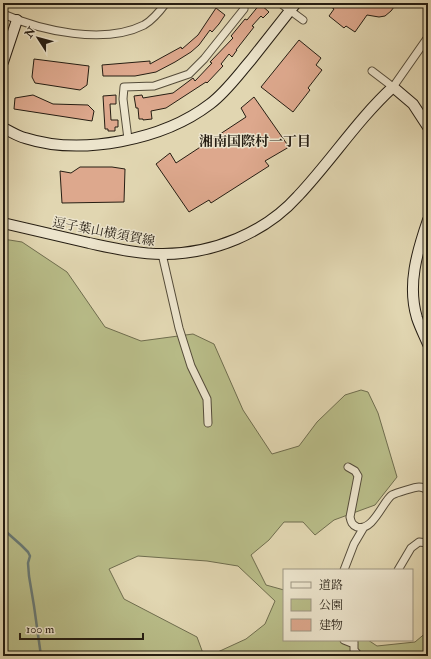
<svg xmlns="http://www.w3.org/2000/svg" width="431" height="659" viewBox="0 0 431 659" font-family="'IM FELL Double Pica','Noto Serif JP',serif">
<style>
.green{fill:#b8bc88;stroke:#6f6d4e}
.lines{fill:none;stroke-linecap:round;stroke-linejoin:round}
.stream{stroke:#6a7a75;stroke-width:2.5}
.building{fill:#dda88d;stroke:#261e13}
.street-casing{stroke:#554c3a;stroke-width:9}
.secondary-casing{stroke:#261e13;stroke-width:12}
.street{stroke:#ece4cc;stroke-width:7}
.secondary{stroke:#ece4cc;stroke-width:10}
.labels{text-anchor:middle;stroke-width:3;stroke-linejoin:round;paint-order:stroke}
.street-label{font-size:13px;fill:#261e13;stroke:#ece4cc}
.neighbourhood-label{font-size:14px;font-weight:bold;fill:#261e13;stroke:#ece4cc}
</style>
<rect width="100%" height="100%" fill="#e1d6b1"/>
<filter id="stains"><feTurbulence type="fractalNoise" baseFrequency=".005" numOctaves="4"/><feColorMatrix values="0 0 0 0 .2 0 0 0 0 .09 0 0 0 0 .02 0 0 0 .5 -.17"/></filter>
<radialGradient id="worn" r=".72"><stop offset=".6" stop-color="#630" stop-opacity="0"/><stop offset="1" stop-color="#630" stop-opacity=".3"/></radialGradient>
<path class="green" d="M3 239 22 242 67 272 105 327 141 341 193 334 214 344 243 410 272 454 299 446 317 422 345 395 361 390 368 392 378 413 397 477 375 505 334 520 315 535 303 522H284L269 540 251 555 266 585 284 590V640H368L377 646 415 642 428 631V656H209L246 639 265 624 275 601 238 566 207 561 138 556 109 569 124 599 197 637 204 656H3Z"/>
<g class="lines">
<path class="stream" d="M3 529 21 545 28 552 30 556 28 563 29 576 34 606 41 656"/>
</g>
<path class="building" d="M326 3H397L391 11 385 16 379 17 367 15 355 32 346 26 344 28 329 16 334 9Z
M260 4 269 12 263 18 261 16 252 26 254 27 236 50H237L232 57 229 54 221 64 223 66 207 83 206 82 166 108 151 111 152 119 143 120V119H139L138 108H136L134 96 142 95 143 98 173 93 193 78 195 81 212 63 210 62 233 38 231 36 245 19 247 20Z
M216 8 225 15 219 24 212 32 210 30 199 45 191 52 175 62 156 72 135 76H103L102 65 150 61V64L181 47 182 49 198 35Z
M299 40 321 58 316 65 322 70 308 88 310 90 293 112 261 87Z
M34 59 89 66 87 85 80 90 35 83 32 77Z
M33 95 53 104 88 105 94 111 92 121 14 109 15 98Z
M116 95V104H110L111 120H118V127H115V131H108V129H105L103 96Z
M254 97 289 147 265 161 269 166 211 203 209 200 189 212 156 164 170 153 176 163 246 117 241 108Z
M80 167H112L125 169 124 202 62 203 60 171 71 173Z"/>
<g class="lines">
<defs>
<path id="street" d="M280 3 303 20
M3 14C42 31 104 45 144 25 153 20 160 11 166 3
M372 71 393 87 428 37
M128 139 123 99 124 87 154 86 189 74 204 59 244 9
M162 254 179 328 191 366 207 399 208 423
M348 467 355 471 358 476 350 517C351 522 352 525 357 527 373 532 383 501 392 495 396 493 415 487 419 487 422 487 426 489 428 491
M344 570 354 544 364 527
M398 570 411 548 419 542 428 543
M344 640 354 644
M354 640V650L359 656"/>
<path id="secondary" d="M3 62 17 20
M3 128C10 131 17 136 25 138 81 156 163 140 210 104 226 92 238 75 251 60 266 41 281 22 296 3
M428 220C417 252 407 285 417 318 420 327 424 335 428 344
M3 223C32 230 60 236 89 243 113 248 138 254 163 254 213 254 265 233 298 196 331 161 358 119 393 87L413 104 428 127"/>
</defs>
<use href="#street" class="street-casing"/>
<use href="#secondary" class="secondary-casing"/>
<use href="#street" class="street"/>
<use href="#secondary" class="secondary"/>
</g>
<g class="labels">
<g class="street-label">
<text transform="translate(104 231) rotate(11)" y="5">逗子葉山横須賀線</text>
</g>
<g class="neighbourhood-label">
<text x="255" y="146">湘南国際村一丁目</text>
</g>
</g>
<rect width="431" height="659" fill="none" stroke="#e1d6b1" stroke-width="16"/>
<rect x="4" y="4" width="423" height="651" fill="none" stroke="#261e13" stroke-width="2"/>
<rect x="8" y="8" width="415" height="643" fill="none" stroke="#261e13"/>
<rect x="283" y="569" width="130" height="72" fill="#ece4cc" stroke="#9d9582"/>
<rect x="291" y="582" width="20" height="6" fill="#ece4cc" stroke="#9d9582"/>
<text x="319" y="589" font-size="12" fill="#261e13">道路</text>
<rect x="291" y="599" width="20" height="12" fill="#b8bc88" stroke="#9d9582"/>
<text x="319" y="609" font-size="12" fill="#261e13">公園</text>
<rect x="291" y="619" width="20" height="12" fill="#dda88d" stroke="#9d9582"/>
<text x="319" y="629" font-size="12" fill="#261e13">建物</text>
<g transform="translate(38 38) rotate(306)" stroke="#ece4cc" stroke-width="3" paint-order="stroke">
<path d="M0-3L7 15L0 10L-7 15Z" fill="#261e13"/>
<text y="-6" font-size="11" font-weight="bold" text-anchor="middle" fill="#261e13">N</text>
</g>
<path d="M20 633v6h123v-6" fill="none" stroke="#261e13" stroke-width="2"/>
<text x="26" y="633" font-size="12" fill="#261e13" stroke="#ece4cc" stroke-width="3" paint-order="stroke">100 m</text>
<rect width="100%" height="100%" filter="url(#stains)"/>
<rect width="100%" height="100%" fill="url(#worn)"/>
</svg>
